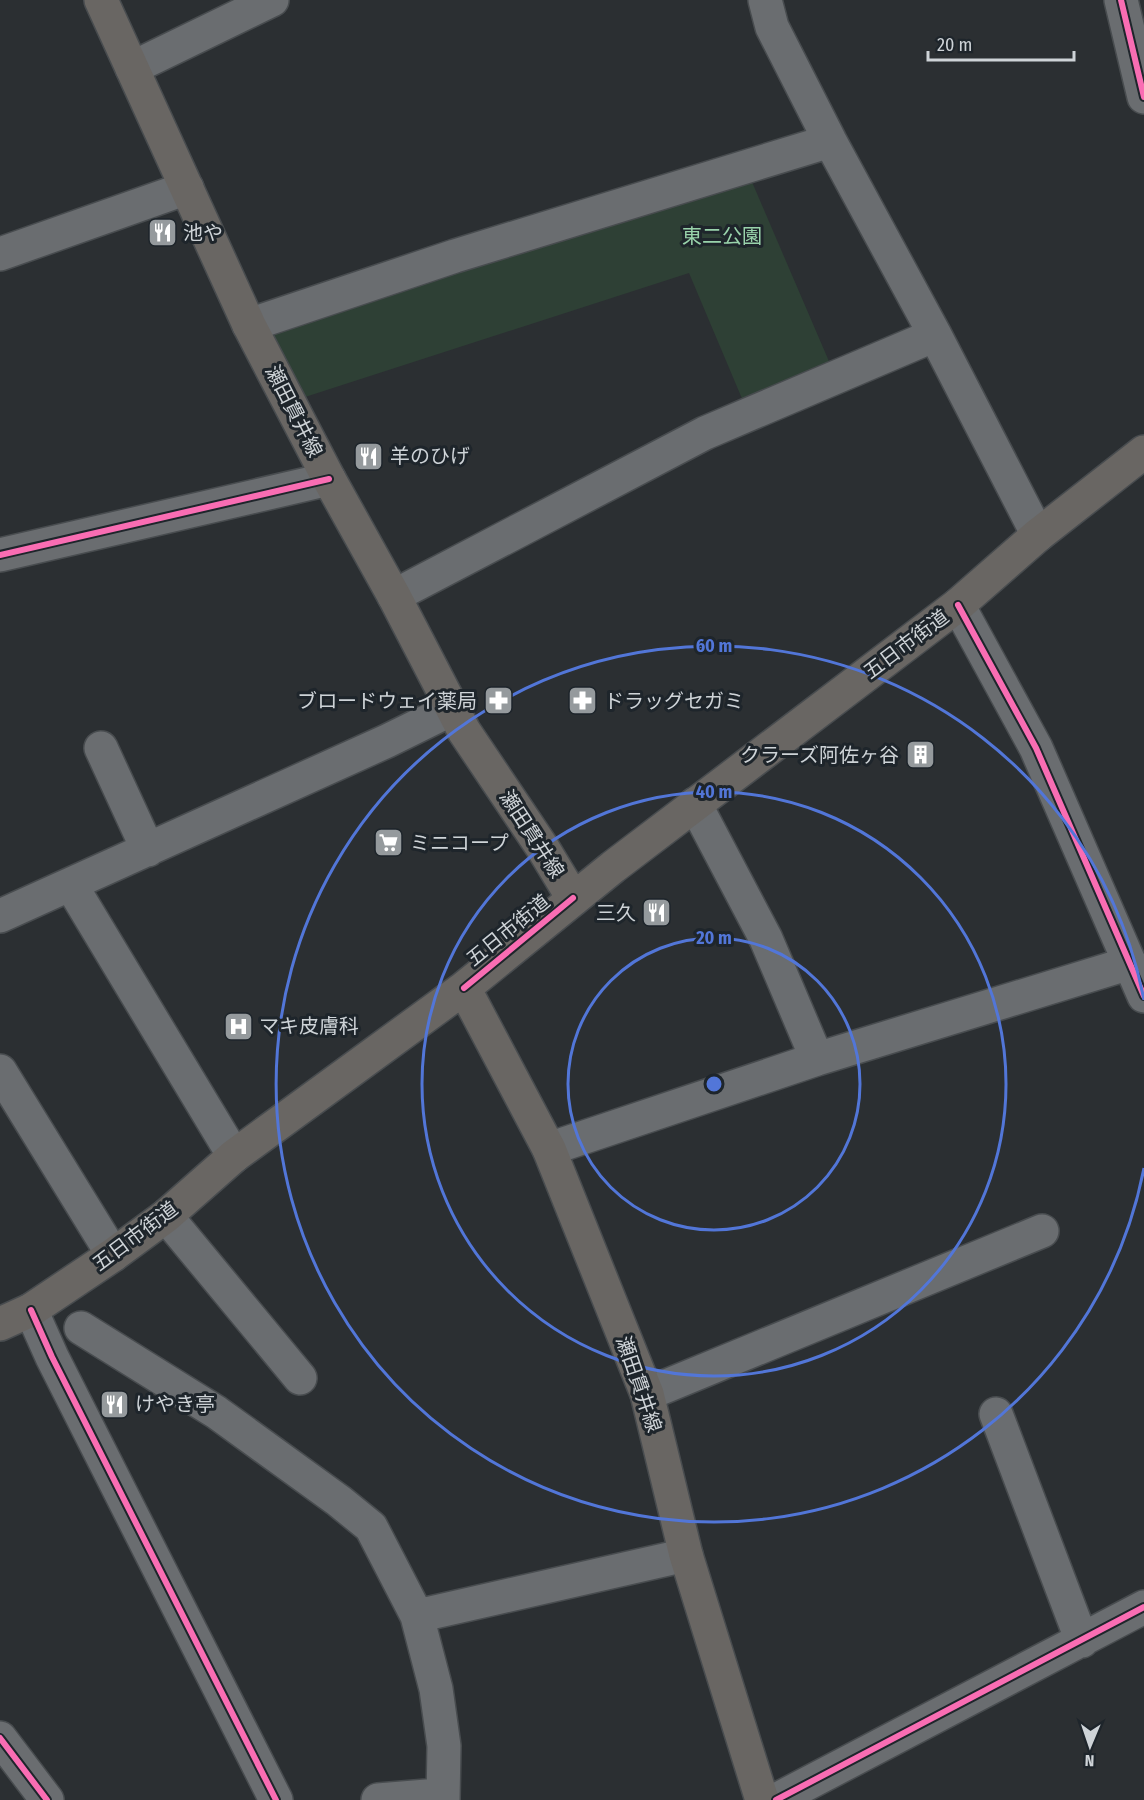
<svg xmlns="http://www.w3.org/2000/svg" width="1144" height="1800" viewBox="0 0 1144 1800" font-family="'Fira Sans Condensed','Noto Sans JP',sans-serif">
<style>
.green{fill:#2e4035}
.lines{fill:none;stroke-linecap:round;stroke-linejoin:round}
.minor-casing{stroke:#484c4f;stroke-width:36}
.major-casing{stroke:#484c4f;stroke-width:36}
.minor{stroke:#6a6d70;stroke-width:33}
.major{stroke:#696663;stroke-width:33}
.cycleway-casing{stroke:#1e252b;stroke-width:10}
.cycleway{stroke:#f96db3;stroke-width:6}
.ring{fill:none;stroke:#5276d8;stroke-width:3}
.labels{text-anchor:middle;stroke-width:6;stroke-linejoin:round;paint-order:stroke}
.poi-label{font-size:20px;fill:#ced3d7;stroke:#1e252b;text-anchor:start}
.park-label{font-size:20px;fill:#99d3ab;stroke:#1e252b}
.street-label{font-size:20px;fill:#ced3d7;stroke:#1e252b}
.centre{fill:#5276d8;stroke:#1e252b;stroke-width:3}
.ring-label{font-size:18px;text-anchor:middle;font-weight:bold;fill:#5276d8;stroke:#1e252b;stroke-width:6;stroke-linejoin:round;paint-order:stroke}
</style>
<rect width="100%" height="100%" fill="#2b2f32"/>
<path class="green" d="M749 175 831 366 743 401 689 273 302 398 270 334Z"/>
<g class="lines">
<defs>
<path id="minor" d="M765 0 772 27 830 141 935 335 1038 535
M1121 0 1144 97
M132 68 272 0
M0 254 187 188
M249 325 455 256 830 141
M0 555 329 479
M394 596 705 433 935 335
M958 605 1036 748 1144 996
M101 748 148 850
M695 804 766 939 817 1059
M71 885 234 1156
M0 916 387 741 452 709
M0 1071 113 1255
M549 1149 817 1059 1130 963
M166 1216 300 1378
M31 1310 52 1357 276 1800
M81 1328 216 1412 339 1501 371 1527 417 1616 436 1689 444 1746 443 1800
M647 1394 1042 1231
M996 1414 1082 1641
M417 1616 686 1555
M0 1738 47 1800
M378 1800 427 1796 433 1800
M776 1800 1144 1607"/>
<path id="major" d="M101 0 249 325 329 479 394 596 464 731 544 850 573 898
M464 988 549 1149 647 1394 686 1555 762 1800
M0 1324 31 1310 113 1255 166 1216 234 1156 464 988 613 867 958 605 1038 535 1144 452"/>
</defs>
<use href="#minor" class="minor-casing"/>
<use href="#major" class="major-casing"/>
<use href="#minor" class="minor"/>
<use href="#major" class="major"/>
<defs>
<path id="cycleway" d="M1121 0 1144 97
M0 555 329 479
M958 605 1036 748 1144 996
M464 988 573 898
M31 1310 52 1357 276 1800
M0 1738 47 1800
M776 1800 1144 1607"/>
</defs>
<use href="#cycleway" class="cycleway-casing"/>
<use href="#cycleway" class="cycleway"/>
</g>
<g class="ring">
<circle cx="714" cy="1084" r="146"/>
<circle cx="714" cy="1084" r="292"/>
<path d="M1144 1168A438 438 0 1 1 1144 1000"/>
</g>
<defs>
<symbol id="restaurant-square" viewBox="-11 -11 22 22"><rect x="-9" y="-9" width="18" height="18" rx="4" fill="#959a9d" stroke="#1e252b"/><path d="M-5-6h1v4h1v-4h1v4h1v-4h1v5L-1.5 .5V6h-2V.5L-5-1ZM5-6V6H3V1.5H1.5Q1.5-4 5-6Z" fill="#fff"/></symbol>
<symbol id="pharmacy-square" viewBox="-11 -11 22 22"><rect x="-9" y="-9" width="18" height="18" rx="4" fill="#959a9d" stroke="#1e252b"/><path d="M-2-6h4v4h4v4h-4v4h-4v-4h-4v-4h4Z" fill="#fff"/></symbol>
<symbol id="building-square" viewBox="-11 -11 22 22"><rect x="-9" y="-9" width="18" height="18" rx="4" fill="#959a9d" stroke="#1e252b"/><path d="M-4-6H4V6H1V3H-1V6H-4ZM-2.5-4.3h1.7v1.8h-1.7ZM.8-4.3h1.7v1.8H.8ZM-2.5-1h1.7V.8h-1.7ZM.8-1h1.7V.8H.8Z" fill="#fff"/></symbol>
<symbol id="supermarket-square" viewBox="-11 -11 22 22"><rect x="-9" y="-9" width="18" height="18" rx="4" fill="#959a9d" stroke="#1e252b"/><path d="M-6-5.5h2.5l.6 2H6L4.5 2H-2.5L-4.4-4H-6ZM-1.5 3.2a1.3 1.3 0 1 0 .1 0ZM3 3.2a1.3 1.3 0 1 0 .1 0Z" fill="#fff"/></symbol>
<symbol id="hospital-square" viewBox="-11 -11 22 22"><rect x="-9" y="-9" width="18" height="18" rx="4" fill="#959a9d" stroke="#1e252b"/><path d="M-5-5h3v3.5h4V-5h3V5h-3V1.5h-4V5h-3Z" fill="#fff"/></symbol>
</defs>
<g fill-rule="evenodd">
<use href="#restaurant-square" x="146" y="216" width="33" height="33"/>
<use href="#restaurant-square" x="352" y="440" width="33" height="33"/>
<use href="#pharmacy-square" x="482" y="684" width="33" height="33"/>
<use href="#pharmacy-square" x="566" y="684" width="33" height="33"/>
<use href="#building-square" x="904" y="738" width="33" height="33"/>
<use href="#supermarket-square" x="372" y="826" width="33" height="33"/>
<use href="#restaurant-square" x="640" y="896" width="33" height="33"/>
<use href="#hospital-square" x="222" y="1010" width="33" height="33"/>
<use href="#restaurant-square" x="98" y="1388" width="33" height="33"/>
</g>
<g class="labels">
<g class="poi-label">
<text x="183" y="240">池や</text>
<text x="390" y="463">羊のひげ</text>
<text x="477" y="708" text-anchor="end">ブロードウェイ薬局</text>
<text x="604" y="708">ドラッグセガミ</text>
<text x="899" y="762" text-anchor="end">クラーズ阿佐ヶ谷</text>
<text x="410" y="850">ミニコープ</text>
<text x="636" y="920" text-anchor="end">三久</text>
<text x="259" y="1033">マキ皮膚科</text>
<text x="135" y="1411">けやき亭</text>
</g>
<g class="park-label">
<text x="722" y="243">東二公園</text>
</g>
<g class="street-label">
<text transform="translate(294 411) rotate(63)" y="7">瀬田貫井線</text>
<text transform="translate(906 644) rotate(-37)" y="7">五日市街道</text>
<text transform="translate(532 834) rotate(57)" y="7">瀬田貫井線</text>
<text transform="translate(508 930) rotate(-39)" y="7">五日市街道</text>
<text transform="translate(135 1236) rotate(-37)" y="7">五日市街道</text>
<text transform="translate(639 1384) rotate(71)" y="7">瀬田貫井線</text>
</g>
</g>
<circle cx="714" cy="1084" r="9" class="centre"/>
<g class="ring-label">
<text x="714" y="652">60 m</text>
<text x="714" y="798">40 m</text>
<text x="714" y="944">20 m</text>
</g>
<g transform="translate(1090 1746) rotate(182)" stroke="#1e252b" stroke-width="4.5" paint-order="stroke">
<path d="M0-4.5L10 22L0 15L-10 22Z" fill="#ced3d7"/>
<text y="-9" font-size="16" font-weight="bold" text-anchor="middle" fill="#ced3d7">N</text>
</g>
<path d="M928 51v9h146v-9" fill="none" stroke="#ced3d7" stroke-width="3"/>
<text x="937" y="51" font-size="18" fill="#ced3d7" stroke="#1e252b" stroke-width="4.5" paint-order="stroke">20 m</text>
</svg>
